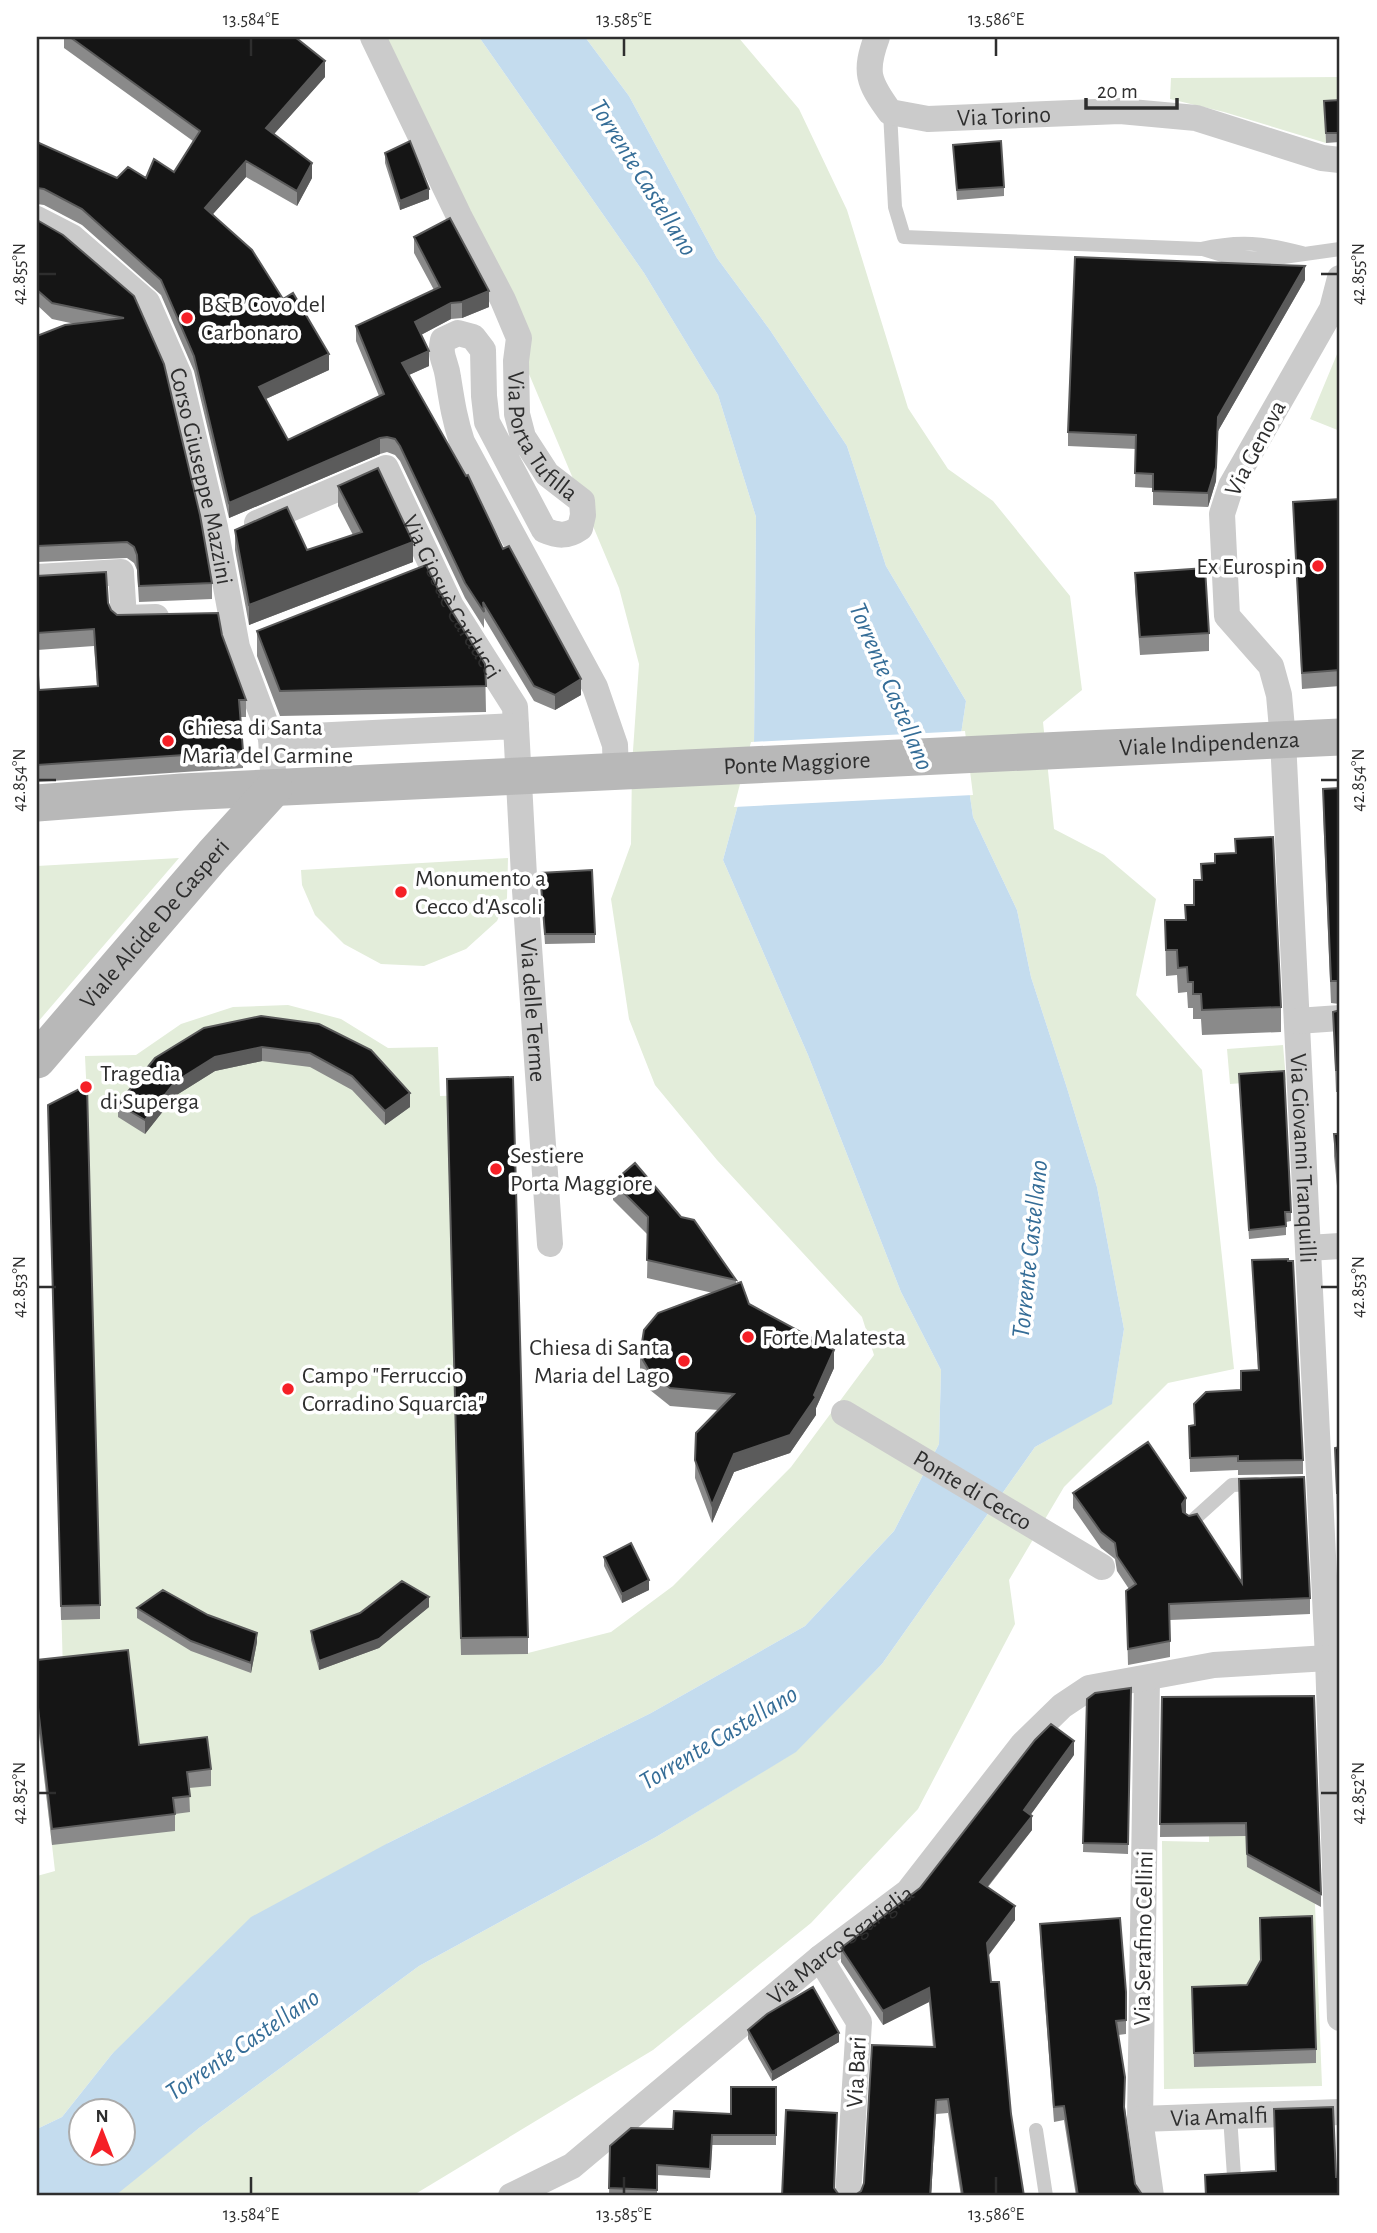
<svg xmlns="http://www.w3.org/2000/svg" width="1377" height="2233" viewBox="0 0 1377 2233" font-family="'Alegreya Sans',sans-serif">
<style>
.green{fill:#e3edda}
.water{fill:#c4dcee;fill-rule:evenodd}
.pier{fill:#fff}
.lines{fill:none;stroke-linecap:round;stroke-linejoin:round}
.lane{stroke:#cbcbcb;stroke-width:14}
.street{stroke:#cbcbcb;stroke-width:26}
.secondary{stroke:#b8b8b8;stroke-width:37}
.wall{fill:#8a8a8a}
.shaded-wall{fill:#5b5b5b}
.building{fill:#151515;stroke:#5b5b5b;stroke-width:2}
.ticks{fill:none;stroke:#2e2e2e;stroke-width:2.5}
.poi-dot{fill:#f52027;stroke:#fff;stroke-width:2.5}
.labels{text-anchor:middle;stroke-width:7;stroke-linejoin:round;paint-order:stroke}
.street-label{font-size:24px;fill:#2e2e2e;stroke:#fff}
.poi-label{font-size:24px;fill:#2e2e2e;stroke:#fff;text-anchor:start}
.water-label{font-size:26px;font-style:italic;fill:#356d97;stroke:#fff}
.neatline{fill:none;stroke:#2e2e2e;stroke-width:2.5}
.ticks-label{font-size:18px;text-anchor:middle;fill:#2e2e2e}
</style>
<rect width="100%" height="100%" fill="#fff"/>
<path class="green" d="M383 37H479L644 273 718 395 756 517 754 746 723 860 808 1055 901 1292 941 1370 939 1444 894 1531 805 1626 651 1713 388 1843 112 2054 62 2117 37 2129V1876L55 1871 37 1716V1677L63 1673 48 1118 87 1099 85 1056 136 1055 181 1024 233 1007 288 1005 341 1019 388 1048 438 1047 440 1096 513 1094 528 1653 611 1632 673 1586 791 1467 874 1355 862 1317 717 1160 655 1085 629 1019 611 899 631 844 632 765 639 664 619 588 458 205Z
M585 37H738L799 109 847 210 908 408 948 469 993 501 1070 596 1082 690 1043 722 1054 829 1104 855 1156 899 1136 995 1202 1070 1234 1369 1168 1383 1064 1487 1009 1580 1015 1624 918 1809 811 1923 653 2050 412 2196H112L199 2128 419 1966 656 1837 795 1752 882 1664 1035 1447 1112 1403 1124 1329 1097 1187 1067 1088 1031 977 1017 910 973 817 961 734 966 701 886 566 847 446 770 330 717 258 629 96Z
M1340 77V109L1324 110 1326 143 1224 112 1170 99 1171 78Z
M1340 347V431L1310 419Z
M179 858 37 1023V866Z
M508 858 507 898 497 921 466 949 424 966 381 964 344 944 315 915 302 885 301 870Z
M1283 1045 1286 1080 1230 1084 1227 1049Z
M1245 1774 1315 1904 1322 2086 1164 2089 1162 1841 1209 1842V1836Z"/>
<path class="water" d="M479 37H585L629 96 717 258 770 330 847 446 886 566 966 701 961 734 973 817 1017 910 1031 977 1067 1088 1097 1187 1124 1329 1112 1404 1035 1447 882 1664 796 1752 656 1837 419 1966 199 2128 116 2195 37 2196V2129L62 2117 112 2054 251 1917 388 1843 651 1713 805 1626 894 1531 939 1444 941 1370 901 1292 808 1055 723 860 754 746 756 517 718 395 644 273ZM80 2110H122V2152H80Z"/>
<path class="pier" d="M965 731 973 795 734 807 751 742Z"/>
<g class="lines">
<path class="lane" d="M890 112 895 207 904 237 1201 249C1240 240 1264 243 1302 253
M1203 249 1229 257 1269 259 1340 249
M1191 1522 1232 1485 1256 1484
M1230 2116 1234 2176
M1036 2130 1046 2196"/>
<g class="street">
<path id="s1" d="M373 37 459 216 503 300 519 338 516 361 517 414 523 437 547 474 582 501 583 515 580 528C567 537 558 536 544 530L487 422 484 396 483 350 473 337 458 333 443 340C439 357 446 361 448 377 452 402 454 417 462 442L595 687 615 745 616 772"/>
<path id="s2" d="M877 37C864 72 868 82 890 112L928 119 1120 111 1196 118 1322 158 1340 160"/>
<path id="s3" d="M37 219 72 237 147 302 179 375 215 527 237 647 271 738 274 788"/>
<path id="s4" d="M1340 278 1332 309 1231 486 1222 514 1227 616 1271 666 1279 695 1283 740 1328 1658 1340 2018"/>
<path id="s5" d="M257 523 386 468 451 606 515 707 516 726"/>
<path d="M37 577 121 572 124 618 156 617"/>
<path id="s6" d="M271 738 516 726 524 876 550 1244"/>
<path d="M1297 1021 1340 1018"/>
<path d="M1308 1248 1340 1246"/>
<path id="s7" d="M844 1413 1102 1567"/>
<path d="M1147 1678 1140 2119 1151 2196"/>
<path d="M820 1958 859 2022 848 2196"/>
<path id="s8" d="M1140 2119 1340 2112"/>
<path id="s9" d="M511 2196 572 2166 820 1958 908 1892 1023 1744 1062 1706 1089 1688 1214 1665 1328 1658 1340 1662"/>
</g>
<g class="secondary">
<path id="s10" d="M37 803 182 792 1340 737"/>
<path id="s11" d="M37 1060 213 855 274 788"/>
</g>
</g>
<path class="wall" d="M64 37H295L325 77 274 134 312 178 297 206 246 177 213 214 283 299 329 370 266 399 288 440 379 396 356 341V326L434 290 414 253V237L489 307 462 318 451 319 421 335 429 366 409 375 581 695 555 710 534 701 484 618V628L465 598 400 461 395 455 387 452 380 454 229 518 194 371 161 295 82 225 44 205 37 204V142L117 178H146L174 172 193 141 64 48Z
M1340 100V142L1326 143 1324 101Z
M953 145 1004 187V196L957 200Z
M385 153 429 199 400 210 385 163Z
M37 220 134 296 212 583V599L139 602 137 570 134 563 127 558 37 562V336L75 324 52 319 37 305Z
M1305 280 1218 431 1216 481 1208 507 1153 505V488L1135 487 1136 449 1068 446V432Z
M338 486 413 562 249 625 235 550V530L307 550 353 535 338 506Z
M1340 499V686L1302 689 1293 502Z
M1135 573 1209 633V651L1140 655 1135 591Z
M37 576 108 603 111 610 117 615 222 635 246 700V717H240L243 751V768L37 782V660L39 690 97 686 94 646 37 650Z
M438 589 485 664 486 712 280 716 257 656V631Z
M1340 788V1004L1331 1003 1323 811V789Z
M1235 839 1281 1007V1032L1202 1035 1201 1019H1193V1008H1188L1187 992 1178 993 1177 975 1166 976 1165 920H1185V905H1194V880H1201V864L1215 863 1235 853Z
M540 873 595 934V943L545 944Z
M1340 1010V1092H1336L1333 1012Z
M261 1016 410 1107 385 1125 352 1090 310 1067 262 1061 215 1071 175 1096 145 1134 118 1117V1104Z
M1239 1074 1291 1212V1221L1286 1222V1235L1249 1239Z
M447 1096 528 1637V1654L461 1655Z
M48 1118 100 1605V1619L61 1620Z
M1334 1134H1340V1216L1334 1156Z
M613 1182 681 1217 736 1280V1284L749 1304 834 1368 816 1408V1415L790 1453 734 1472 712 1523 695 1478 696 1433 718 1410 670 1406 650 1390 640 1373V1355L713 1293 647 1278 648 1235 613 1200Z
M1252 1260 1303 1460V1474L1238 1475V1470L1190 1472 1189 1426 1194 1425V1404L1241 1390 1258 1370Z
M1340 1447V1518H1337L1335 1448Z
M1239 1479 1310 1598V1614L1170 1620V1657L1128 1665 1126 1591 1129 1589 1117 1571 1115 1559 1101 1548 1073 1508V1493L1186 1514 1242 1582Z
M604 1557 649 1590 622 1603 604 1566Z
M429 1607 379 1648 319 1670 311 1640V1631L360 1613Z
M137 1608 208 1615 257 1642 251 1673 191 1651 137 1618Z
M37 1660 139 1745 211 1769V1786L189 1788 190 1812 175 1814V1831L52 1845 37 1716Z
M1131 1688 1128 1854 1083 1852 1087 1699Z
M1162 1697 1321 1894V1907L1247 1867 1246 1836 1160 1837Z
M1074 1755 1030 1815 1032 1830 988 1887 1015 1920 989 1955 991 1982 1024 2196H961L948 2113 936 2114 931 2196H854L861 2191 933 2047 929 2002 883 2025 841 1962V1948L920 1888Z
M1040 1924 1126 1992V2034L1118 2035 1125 2108 1135 2184 1143 2196H1076L1064 2120 1054 2122 1040 1938Z
M1192 1987 1316 2049V2063L1194 2067Z
M748 2030 839 2042 772 2081 748 2039Z
M776 2087V2145H712L710 2178 657 2175V2196H609L610 2146 731 2114Z
M1274 2109 1336 2177 1340 2196H1205V2175L1275 2171Z"/>
<path class="shaded-wall" d="M325 61V77L266 143V128Z
M246 161V177L205 223V208Z
M312 163V178L297 206V191Z
M429 189V199L400 210V201Z
M1305 266V280L1218 431 1216 481 1208 507V493L1218 417Z
M489 291V307L462 318V302Z
M451 303V319L415 338V322Z
M429 351V366L402 378V363Z
M329 354V370L259 402V387Z
M380 438V454L229 518V503Z
M413 542V562L249 625V605Z
M581 679V695L555 710V695Z
M262 1047V1061L215 1071 175 1096 145 1134V1120L175 1082 215 1057Z
M410 1093V1107L385 1125V1111Z
M834 1350V1368L816 1408V1415L790 1453 734 1472 712 1523V1505L734 1454 814 1395Z
M1186 1498V1514L1182 1520V1504Z
M649 1580V1590L622 1603V1594Z
M429 1597V1607L379 1648 319 1670V1661Z
M257 1633V1642L251 1673V1663Z
M1074 1741V1755L1024 1824V1810Z
M1032 1816V1830L980 1896V1882Z
M1015 1906V1920L987 1957V1943Z
M929 1988V2002L883 2025V2011Z
M839 2033V2042L772 2081V2072Z
M936 2100 931 2196H930Z"/>
<path class="building" d="M70 37H295L325 61 266 128 312 163 297 191 246 161 205 208 252 250 283 299 293 293 329 354 259 387 288 440 384 394 356 326 440 287 414 237 450 218 489 291 462 302 451 303 415 322 429 351 402 363 466 476 468 475 503 549 509 546 581 679 555 695 534 686 483 602 484 612 465 583 400 446 395 439 387 437 380 438 229 503 194 356 161 280 82 209 44 189 37 188V142L117 178 128 167 146 178 154 159 174 172 200 131Z
M1340 100V133H1326L1324 101Z
M410 141 429 189 400 201 385 153Z
M1001 141 1004 187 957 190 953 145Z
M37 220 63 235 134 296 164 364 200 515 212 583 139 586 137 555 134 547 127 542 37 546V336L65 325 124 318 52 303 37 290Z
M1075 257 1305 266 1218 417 1216 467 1208 493 1153 491V474L1135 473 1136 435 1068 432Z
M378 468 413 542 249 605 235 530 287 507 307 550 362 532 338 486Z
M1340 499V670L1302 673 1293 502Z
M426 565 438 589 485 664 486 686 280 691 257 631Z
M1205 568 1209 633 1140 637 1135 573Z
M106 572 108 603 111 610 117 615 218 613 222 635 246 700H239L243 751 37 765V660L39 690 98 686 94 629 37 633V576Z
M1340 788V981H1331L1323 789Z
M1273 837 1281 1007 1202 1010 1201 994H1193V982H1188L1187 967 1178 968 1177 950H1166L1165 920H1186L1185 905H1194V880H1202L1201 864 1215 863V854L1236 853 1235 839Z
M592 870 595 934H545L540 873Z
M1340 1010V1070H1336L1333 1012Z
M261 1016 319 1024 371 1050 410 1093 385 1111 352 1076 310 1053 262 1047 215 1057 175 1082 145 1120 118 1104 155 1058 204 1028Z
M1284 1071 1291 1212H1285L1286 1226 1249 1230 1239 1074Z
M513 1077 528 1637 461 1638 447 1079Z
M87 1085 100 1605 61 1606 48 1105Z
M1334 1134H1340V1194Z
M635 1163 681 1217 694 1220 736 1280 647 1260 648 1217 613 1182Z
M1288 1259V1261H1293L1303 1460 1238 1461V1456L1190 1458 1189 1426 1195 1425 1194 1404 1206 1392 1241 1390V1371L1259 1370 1252 1260Z
M741 1282 749 1304 834 1350 814 1395 816 1397 790 1435 734 1454 712 1505 695 1460 696 1433 734 1394 670 1388 650 1372 640 1355 644 1330 658 1313Z
M1148 1442 1186 1498 1182 1504 1183 1512 1189 1516 1197 1514 1242 1583 1239 1479 1304 1477 1310 1598 1169 1604 1170 1641 1128 1649 1126 1591 1136 1584 1117 1556 1115 1543 1101 1532 1073 1493Z
M1340 1447V1493H1337L1335 1448Z
M631 1543 649 1580 622 1594 604 1557Z
M402 1581 429 1597 379 1639 319 1661 311 1631 360 1613Z
M163 1590 208 1615 257 1633 251 1663 191 1641 137 1608Z
M128 1650 139 1745 207 1737 211 1769 187 1772 190 1796 173 1798 175 1814 52 1829 37 1699V1660Z
M1131 1688 1128 1844 1083 1843 1087 1699 1095 1693Z
M1314 1696 1321 1894 1247 1854 1246 1823 1160 1824 1162 1697Z
M1051 1724 1074 1741 1024 1810 1032 1816 980 1882 1015 1906 987 1943 991 1982H999L1011 2114 1024 2196H963L948 2099 936 2100 930 2196H854L861 2191 864 2183 872 2045 935 2047 929 1988 883 2011 841 1948 920 1888 1035 1740Z
M1312 1916 1316 2049 1194 2053 1192 1987 1247 1985 1261 1960 1260 1918Z
M1120 1918 1126 1992V2020L1116 2021 1125 2077 1124 2107 1135 2184 1143 2196H1078L1064 2106 1054 2107 1040 1924Z
M813 1987 839 2033 772 2072 748 2030 767 2014Z
M731 2087H776V2135H712L710 2169 657 2165V2190L609 2188 610 2146 631 2128 673 2129 674 2111 731 2114Z
M1333 2107 1336 2177H1340V2196H1206L1205 2175 1276 2171 1274 2109Z
M786 2110 837 2113 834 2188 839 2195 843 2196H782Z"/>
<path class="ticks" d="M251 38V56M624 38V56M996 38V56M38 274H56M1321 274H1338M38 780H56M1321 780H1338M38 1287H56M1321 1287H1338M38 1793H56M1321 1793H1338M251 2177V2194M624 2177V2194M996 2177V2194"/>
<g class="poi-dot">
<circle cx="187" cy="318" r="7"/>
<circle cx="1318" cy="566" r="7"/>
<circle cx="168" cy="741" r="7"/>
<circle cx="401" cy="892" r="7"/>
<circle cx="86" cy="1087" r="7"/>
<circle cx="496" cy="1169" r="7"/>
<circle cx="748" cy="1337" r="7"/>
<circle cx="684" cy="1361" r="7"/>
<circle cx="288" cy="1389" r="7"/>
</g>
<g class="labels">
<g class="street-label">
<text dy="8" stroke="none"><textPath href="#s2" startOffset="196">Via Torino</textPath></text>
<text dy="8" stroke="none"><textPath href="#s1" startOffset="441">Via Porta Tufilla</textPath></text>
<text transform="translate(1255 448) rotate(-62)" y="8">Via Genova</text>
<text dy="8" stroke="none"><textPath href="#s3" startOffset="322">Corso Giuseppe Mazzini</textPath></text>
<text dy="8" stroke="none"><textPath href="#s5" startOffset="285">Via Giosuè Carducci</textPath></text>
<text dy="8" stroke="none"><textPath href="#s10" startOffset="1174">Viale Indipendenza</textPath></text>
<text dy="8" stroke="none"><textPath href="#s10" startOffset="761">Ponte Maggiore</textPath></text>
<text dy="8" stroke="none"><textPath href="#s11" startOffset="180">Viale Alcide De Gasperi</textPath></text>
<text dy="8" stroke="none"><textPath href="#s6" startOffset="530">Via delle Terme</textPath></text>
<text dy="8" stroke="none"><textPath href="#s4" startOffset="928">Via Giovanni Tranquilli</textPath></text>
<text dy="8" stroke="none"><textPath href="#s7" startOffset="150">Ponte di Cecco</textPath></text>
<text transform="translate(1143 1938) rotate(-89)" y="8">Via Serafino Cellini</text>
<text dy="8" stroke="none"><textPath href="#s9" startOffset="416">Via Marco Sgariglia</textPath></text>
<text transform="translate(856 2072) rotate(-87)" y="8">Via Bari</text>
<text dy="8" stroke="none"><textPath href="#s8" startOffset="79">Via Amalfi</textPath></text>
</g>
<g class="poi-label">
<text x="201" y="312">B&amp;B Covo del<tspan x="201" dy="28">Carbonaro</tspan></text>
<text x="1304" y="574" text-anchor="end">Ex Eurospin</text>
<text x="182" y="735">Chiesa di Santa<tspan x="182" dy="28">Maria del Carmine</tspan></text>
<text x="415" y="886">Monumento a<tspan x="415" dy="28">Cecco d'Ascoli</tspan></text>
<text x="100" y="1081">Tragedia<tspan x="100" dy="28">di Superga</tspan></text>
<text x="510" y="1163">Sestiere<tspan x="510" dy="28">Porta Maggiore</tspan></text>
<text x="762" y="1345">Forte Malatesta</text>
<text x="670" y="1355" text-anchor="end">Chiesa di Santa<tspan x="670" dy="28">Maria del Lago</tspan></text>
<text x="302" y="1383">Campo "Ferruccio<tspan x="302" dy="28">Corradino Squarcia"</tspan></text>
</g>
<g class="water-label">
<text transform="translate(644 177) rotate(58)" y="9">Torrente Castellano</text>
<text transform="translate(892 686) rotate(67)" y="9">Torrente Castellano</text>
<text transform="translate(1029 1249) rotate(-84)" y="9">Torrente Castellano</text>
<text transform="translate(718 1737) rotate(-31)" y="9">Torrente Castellano</text>
<text transform="translate(242 2044) rotate(-34)" y="9">Torrente Castellano</text>
</g>
</g>
<rect width="1377" height="2233" fill="none" stroke="#ffffff" stroke-width="77"/>
<g transform="translate(102 2132)"><circle r="33" fill="#ffffff" stroke="#ababab" stroke-width="2"/>
<path d="M0-5L12 26L0 18L-12 26Z" fill="#f52027"/>
<text y="-10" font-size="19" font-weight="bold" text-anchor="middle" fill="#2e2e2e">N</text>
</g>
<path d="M1086 98v10h91v-10" fill="none" stroke="#2e2e2e" stroke-width="3.5"/>
<text x="1097" y="98" font-size="21" fill="#2e2e2e" stroke="#ffffff" stroke-width="5" paint-order="stroke">20 m</text>
<rect x="38" y="38" width="1300" height="2156" class="neatline"/>
<g class="ticks-label">
<text x="251" y="25">13.584°E</text>
<text x="624" y="25">13.585°E</text>
<text x="996" y="25">13.586°E</text>
<text transform="translate(19 274) rotate(-90)" y="6">42.855°N</text>
<text transform="translate(1358 274) rotate(-90)" y="6">42.855°N</text>
<text transform="translate(19 780) rotate(-90)" y="6">42.854°N</text>
<text transform="translate(1358 780) rotate(-90)" y="6">42.854°N</text>
<text transform="translate(19 1287) rotate(-90)" y="6">42.853°N</text>
<text transform="translate(1358 1287) rotate(-90)" y="6">42.853°N</text>
<text transform="translate(19 1793) rotate(-90)" y="6">42.852°N</text>
<text transform="translate(1358 1793) rotate(-90)" y="6">42.852°N</text>
<text x="251" y="2220">13.584°E</text>
<text x="624" y="2220">13.585°E</text>
<text x="996" y="2220">13.586°E</text>
</g>
</svg>
